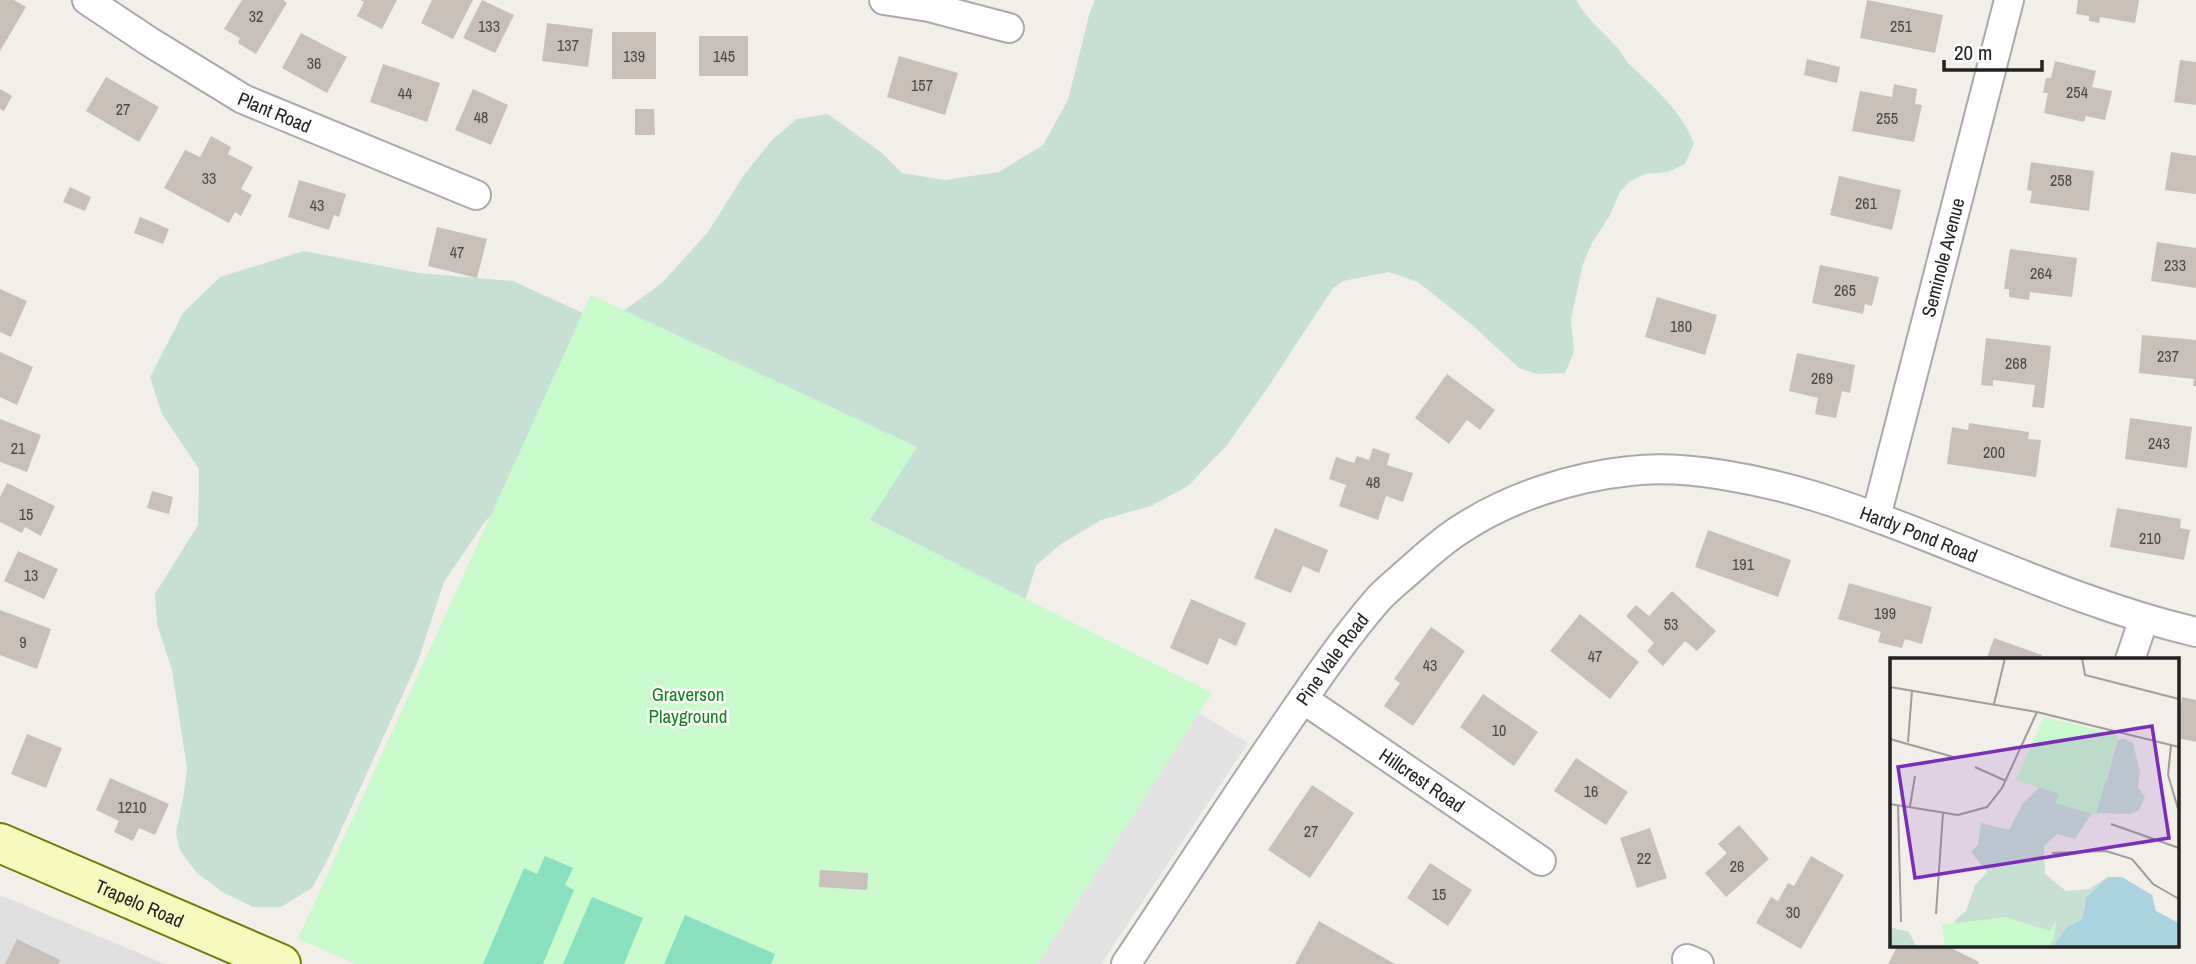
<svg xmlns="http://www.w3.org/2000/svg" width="2196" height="964" viewBox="0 0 2196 964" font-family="'Archivo Narrow',sans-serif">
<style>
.residential{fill:#e0dfdf}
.wetland{fill:#c6e0d4}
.park{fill:#c8facc}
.pitch{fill:#88e0be}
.parking{fill:#e2e2e2}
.building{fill:#c7bfb8}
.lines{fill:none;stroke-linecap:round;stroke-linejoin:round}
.street-casing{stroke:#a9a9a9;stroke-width:32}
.secondary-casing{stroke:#707d05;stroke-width:42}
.street{stroke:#fff;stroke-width:28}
.secondary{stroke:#f7fabf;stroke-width:38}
.labels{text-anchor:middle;stroke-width:5;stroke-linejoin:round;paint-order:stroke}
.number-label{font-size:16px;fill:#4b4948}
.street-label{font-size:19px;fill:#222;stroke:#fff}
.park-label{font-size:19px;fill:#0c8416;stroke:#fff}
.inset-road{fill:none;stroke:#9f9d99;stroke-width:2}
.view{fill:#7b2cbf;fill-opacity:0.15;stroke:#7b2cbf;stroke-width:3.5}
.inset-edge{fill:none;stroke:#222;stroke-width:3.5}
</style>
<rect width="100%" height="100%" fill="#f2efe9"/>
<path class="residential" d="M0 895 165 964H0Z"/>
<path class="wetland" d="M1095 0H1576C1587 19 1601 30 1615 45 1622 52 1625 61 1632 67 1657 90 1681 111 1694 143L1685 164 1668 172 1645 174 1629 182 1620 192 1610 215 1592 243 1583 264 1571 319 1574 352 1565 373 1537 374 1519 368 1472 325 1418 282 1389 272 1343 281 1333 288 1266 390 1227 445 1188 486 1151 506 1101 520 1058 546 1036 566 1025 601 538 490 486 520 444 582 418 661 326 863 312 888 281 907H253L224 893 197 873 180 851 176 833 184 793 187 768 172 670 157 624 155 594 198 525 199 469 162 414 150 377 183 313 220 277 304 251 419 273 513 281 589 316 615 317 662 283 708 232 744 175 772 140 797 119 828 114 882 153 902 173 944 180 999 172 1043 145 1068 100 1089 15Z"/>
<path class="park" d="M591 295 917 447 870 520 1212 693 1038 964H356L298 939Z"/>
<path class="pitch" d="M545 856 573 868 565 885 574 890 543 964H483L524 868 537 874Z
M592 897 643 918 624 964H563Z
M685 915 775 954 771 964H664Z"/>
<path class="parking" d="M1199 713 1248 743 1101 964H1038Z"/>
<path class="building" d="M0 0H14L26 7 0 51Z
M242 0H283L287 3 256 54 238 43 240 38 224 29Z
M360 0H397L382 29 357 16 364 2Z
M432 0H473L453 39 421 23Z
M482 0 514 15 495 53 463 38Z
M1867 0 1943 15 1935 53 1860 38Z
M2078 0H2139L2135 23 2100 17 2099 23 2089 21V16L2076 14Z
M547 23 593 29 588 67 542 61Z
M612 32H656V79H612Z
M301 33 347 57 327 93 282 68Z
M699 36H748V76H699Z
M899 56 958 73 945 115 887 97Z
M1807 59 1840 67 1837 83 1804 75Z
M2180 60 2196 62V105L2174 102Z
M2055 61 2096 71 2092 87 2112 91 2105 120 2086 116 2084 122 2044 113 2048 93H2043L2046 78H2051Z
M383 64 440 83 427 122 370 102Z
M106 77 159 107 139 142 86 111Z
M1894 84 1917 89 1915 104 1922 105 1914 142 1852 131 1860 91 1892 97Z
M0 89 12 96 4 111 0 109Z
M473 89 508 105 491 145 455 130Z
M635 109H654L655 135H635Z
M211 136 231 147 228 154 253 167 241 189 252 195 241 216 235 212 229 223 164 188 185 150 200 157Z
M2171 152 2196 156V194L2165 190Z
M2031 162 2094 171 2089 211 2030 203 2032 191 2027 190Z
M1839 176 1901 190 1892 230 1830 215Z
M299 180 346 194 339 217 334 215 329 230 288 217Z
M70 187 91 197 85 211 63 202Z
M140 217 169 229 163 244 134 233Z
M437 227 487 239 477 278 428 266Z
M2157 242 2196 248V288L2151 281Z
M2010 249 2077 258 2072 297 2030 292 2029 300 2009 297V289H2004Z
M1820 265 1879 277 1872 306 1865 304 1863 314 1812 303Z
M0 289 27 301 11 337 0 332Z
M1657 297 1717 315 1705 355 1645 337Z
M2142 335 2196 340V386H2193L2194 379 2139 373Z
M1986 338 2051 346 2044 408 2032 407 2035 385 1993 380V386L1981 385Z
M0 352 33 367 17 405 0 397Z
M1797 353 1855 365 1850 393 1842 391 1836 418 1815 414 1818 398 1789 391Z
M1447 374 1495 410 1480 430 1467 420 1449 444 1415 418Z
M2130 418 2192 427 2187 468 2125 459Z
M0 419 41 435 27 472 0 462Z
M1969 423 2029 432 2028 439 2041 440 2036 477 1947 464 1952 427 1968 430Z
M1373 448 1390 454 1387 465 1413 473 1403 502 1386 496 1378 520 1339 506 1346 485 1329 479 1336 457 1354 463 1357 456 1369 460Z
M7 483 55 506 41 536 25 527 22 533 0 522V497Z
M152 491 173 497 169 514 147 508Z
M2117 508 2181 519 2180 528 2190 530 2184 560 2110 547Z
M1275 528 1328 550 1319 573 1303 566 1291 593 1254 578Z
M1708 530 1791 560 1778 597 1695 567Z
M18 551 58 569 44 599 4 581Z
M1849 583 1932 607 1922 644 1905 639 1902 648 1878 642 1881 632 1838 619Z
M1672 591 1716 631 1697 651 1685 641 1663 666 1647 651 1654 643 1626 616 1636 605 1649 616Z
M1191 599 1246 623 1236 646 1219 638 1208 665 1170 648Z
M0 610 51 629 37 669 0 655Z
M1580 614 1639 662 1610 699 1550 651Z
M1431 627 1465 651 1413 726 1384 706 1400 683 1394 679Z
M1994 638 2042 655 2041 660H1986Z
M1483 694 1538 732 1514 766 1460 727Z
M2182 697 2196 700V742L2177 738V724Z
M27 734 62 748 46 788 11 774Z
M1576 758 1628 792 1606 825 1554 791Z
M110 778 169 804 155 835 139 828 133 841 114 832 119 821 96 810Z
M1312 785 1354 813 1310 878 1268 850Z
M1739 825 1769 859 1726 897 1705 873 1727 853 1718 844Z
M1650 828 1667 878 1637 888 1620 838Z
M1811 856 1844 875 1801 949 1756 923 1771 897 1778 901 1788 883 1794 886Z
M1430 863 1472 890 1448 926 1407 898Z
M820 870 868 873 867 890 819 887Z
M1319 921 1395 964H1295Z
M17 939 60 960 58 964H5Z
M1898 945 1907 947 1908 945H1945L1979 962 1978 964H1888Z"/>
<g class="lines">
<defs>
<g id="street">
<path id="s1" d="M87 0 150 42 243 99 476 195"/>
<path d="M884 0 929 7 1009 28"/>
<path id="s2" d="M1876 517 2009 0"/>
<path d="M2130 660 2144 618"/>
<path id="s3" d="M1303 699 1541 861"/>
<path d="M1687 959 1699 964"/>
<path id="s4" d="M1126 964C1178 886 1228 808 1281 731 1312 686 1343 639 1380 597 1389 588 1400 579 1410 570 1426 556 1443 540 1461 529 1510 497 1572 477 1630 471 1685 464 1761 480 1814 496 1943 536 2064 601 2196 632"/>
</g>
<g id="secondary">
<path id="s5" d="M0 843 281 964"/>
</g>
</defs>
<use href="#street" class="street-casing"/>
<use href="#secondary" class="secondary-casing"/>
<use href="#street" class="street"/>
<use href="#secondary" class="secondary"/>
</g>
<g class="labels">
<g class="number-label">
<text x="256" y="22">32</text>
<text x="489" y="32">133</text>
<text x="1901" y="32">251</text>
<text x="568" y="51">137</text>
<text x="634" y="62">139</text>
<text x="724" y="62">145</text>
<text x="314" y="69">36</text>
<text x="922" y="91">157</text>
<text x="2077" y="98">254</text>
<text x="405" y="99">44</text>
<text x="123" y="115">27</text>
<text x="481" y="123">48</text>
<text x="1887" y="124">255</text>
<text x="209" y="184">33</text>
<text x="2061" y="186">258</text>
<text x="1866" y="209">261</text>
<text x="317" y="211">43</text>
<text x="457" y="258">47</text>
<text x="2175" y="271">233</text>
<text x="2041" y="279">264</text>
<text x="1845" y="296">265</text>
<text x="1681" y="332">180</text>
<text x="2168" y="362">237</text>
<text x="2016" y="369">268</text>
<text x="1822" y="384">269</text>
<text x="2159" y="449">243</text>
<text x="18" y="454">21</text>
<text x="1994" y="458">200</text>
<text x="1373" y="488">48</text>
<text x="26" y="520">15</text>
<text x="2150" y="544">210</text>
<text x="1743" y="570">191</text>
<text x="31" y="581">13</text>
<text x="1885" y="619">199</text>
<text x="1671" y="630">53</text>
<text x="23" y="648">9</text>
<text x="1595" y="662">47</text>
<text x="1430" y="671">43</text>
<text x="1499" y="736">10</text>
<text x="1591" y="797">16</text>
<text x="132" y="813">1210</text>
<text x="1311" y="837">27</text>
<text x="1644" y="864">22</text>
<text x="1737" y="872">26</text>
<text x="1439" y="900">15</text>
<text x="1793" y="918">30</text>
</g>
<g class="street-label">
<text dy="7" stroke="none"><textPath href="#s1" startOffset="219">Plant Road</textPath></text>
<text dy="7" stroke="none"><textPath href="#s2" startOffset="268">Seminole Avenue</textPath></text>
<text dy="7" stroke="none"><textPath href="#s4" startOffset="1031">Hardy Pond Road</textPath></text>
<text dy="7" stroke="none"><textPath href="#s4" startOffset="368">Pine Vale Road</textPath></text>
<text dy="7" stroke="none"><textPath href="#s3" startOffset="144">Hillcrest Road</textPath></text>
<text dy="7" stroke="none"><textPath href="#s5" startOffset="152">Trapelo Road</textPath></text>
</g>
<g class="park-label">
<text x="688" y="701">Graverson<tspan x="688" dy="22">Playground</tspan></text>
</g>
</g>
<g transform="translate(1890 658)">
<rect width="289" height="289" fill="#f2efe9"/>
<path d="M233 80 243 85 250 114 248 129 255 139 249 152 240 156 202 155 185 181 167 176 154 188 155 216 176 233 199 231 218 219 194 246 192 261 177 269 163 288H58L66 261 76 253 85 227 97 214 81 194 88 187 91 165 119 172 133 145 150 129 208 133 217 121 227 83ZM0 269 19 274 26 288H0Z" fill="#c6e0d4"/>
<path d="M154 59 228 77 206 157 165 145 169 136 126 122ZM116 259 159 273 166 264 164 281 158 288H55L52 267Z" fill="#c8facc"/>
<path d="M218 219H232L262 237 266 253 289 265V288H163L177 269 192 261 196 240Z" fill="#aad3df"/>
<path class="inset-road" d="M192 0 195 17 289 41M0 29 147 54 289 89M104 46 115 0M0 81 67 100M18 84 22 33M281 87 278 117 289 154M85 109 116 123M0 146 68 157 97 149 112 130 147 54M8 147 11 264M20 148 25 118M221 166 289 190M162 195 216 193 242 201 263 226 289 241M46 256 53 155"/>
<path class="view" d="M262 68 279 180 25 220 8 109Z"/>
<rect width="289" height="289" class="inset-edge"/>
</g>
<path d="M1944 60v10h98v-10" fill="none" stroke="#222222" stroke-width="3.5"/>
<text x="1954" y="60" font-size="21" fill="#222222" stroke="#ffffff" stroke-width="5" paint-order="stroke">20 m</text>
</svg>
